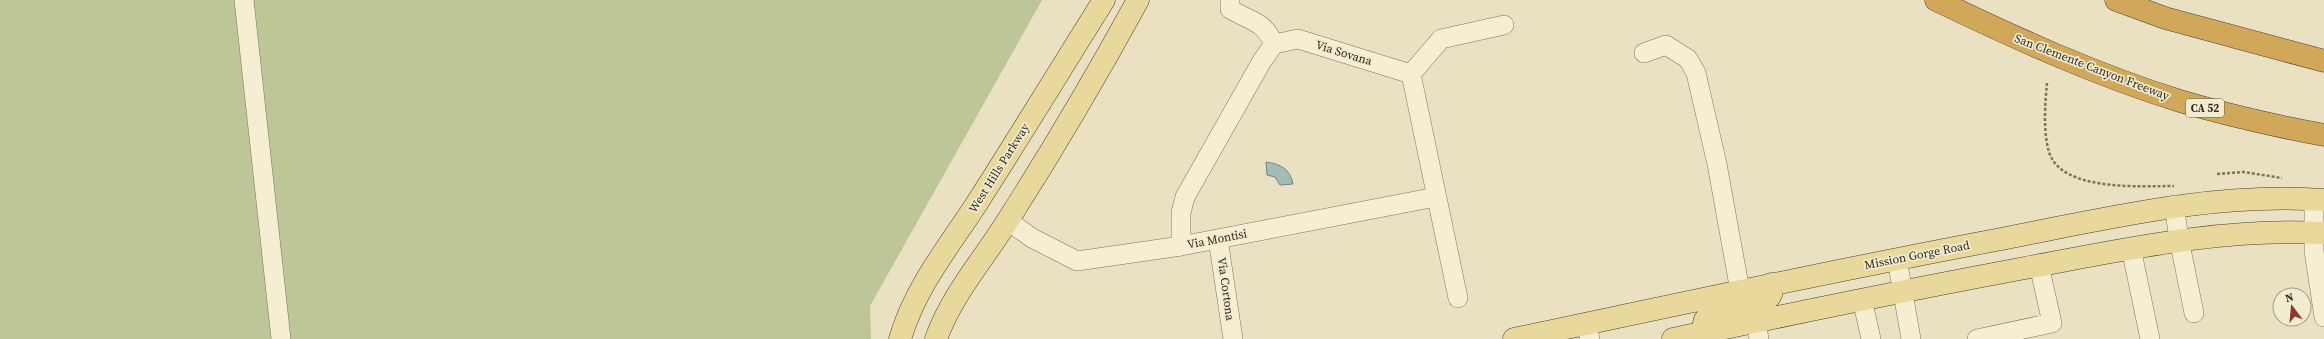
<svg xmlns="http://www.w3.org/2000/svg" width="2324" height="339" viewBox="0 0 2324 339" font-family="'Source Serif 4',serif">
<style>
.green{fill:#bcc696}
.water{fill:#a3bcb7;stroke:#6c8884}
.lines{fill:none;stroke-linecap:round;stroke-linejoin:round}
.minor-casing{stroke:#81725a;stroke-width:20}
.major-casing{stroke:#4e402f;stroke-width:23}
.highway-casing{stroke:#4e402f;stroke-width:23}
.path{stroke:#81725a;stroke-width:2.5;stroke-dasharray:3 2;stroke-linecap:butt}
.minor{stroke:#f5eed3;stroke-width:19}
.major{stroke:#e9d89c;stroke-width:22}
.highway{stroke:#d1a759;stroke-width:22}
.labels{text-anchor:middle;stroke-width:3.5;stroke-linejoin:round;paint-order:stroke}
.shield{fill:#f1ebd0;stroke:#6b6353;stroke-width:1}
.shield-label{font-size:11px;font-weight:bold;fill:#32291d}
.street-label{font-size:12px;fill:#32291d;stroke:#f1ebd0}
</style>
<rect width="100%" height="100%" fill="#e9e1c1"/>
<path class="green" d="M0 0H1042L870 306 871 339H0Z"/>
<path class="water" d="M1266 162C1281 164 1290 169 1293 184L1280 185 1275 177 1267 175Z"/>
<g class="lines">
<defs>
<path id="minor" d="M244 0 281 339
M1230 0V9C1251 22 1263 20 1274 44
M1644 53 1666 45 1688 59 1696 73 1717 164 1740 291
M1411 74 1441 39 1504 25
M2314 199V251L2324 317
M2174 205 2179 239 2194 313
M1008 221 1032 238 1077 261 1181 246 1436 197
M1218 239 1233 339
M1181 246V213L1185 197 1262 61 1274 44 1298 39 1411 74 1458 298
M2131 248 2150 339
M1897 259 1911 339
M1862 299 1871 339
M1756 321 1759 339
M1586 324 1590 339
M1977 339 2052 323 2039 265"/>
<path id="major" d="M1703 333C1704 329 1703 323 1705 320 1718 301 1776 317 1772 284
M900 339C916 285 949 247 979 200 1021 134 1062 67 1104 0
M936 339C952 294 984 259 1008 220 1054 148 1097 75 1138 0
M1514 339C1675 305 1835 270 1996 240 2105 219 2213 192 2324 200
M1673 339C1790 314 1907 290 2025 268 2127 249 2219 228 2324 233"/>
<path id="highway" d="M1936 0C2015 38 2096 75 2180 101 2227 115 2276 126 2324 135
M2116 0 2165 18 2324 61"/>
</defs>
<use href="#minor" class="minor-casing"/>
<use href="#major" class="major-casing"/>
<use href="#highway" class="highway-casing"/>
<path class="path" d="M2047 83C2045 104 2043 132 2049 152 2061 192 2142 186 2174 186
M2217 174 2243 172 2282 178"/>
<use href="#minor" class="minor"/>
<use href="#major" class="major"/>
<use href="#highway" class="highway"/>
</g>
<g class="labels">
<rect class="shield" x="2186" y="99" width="38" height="18" rx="3"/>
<g class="shield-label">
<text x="2205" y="112">CA 52</text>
</g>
<g class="street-label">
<text transform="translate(1344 53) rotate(17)" y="4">Via Sovana</text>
<text transform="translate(2092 67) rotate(21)" y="4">San Clemente Canyon Freeway</text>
<text transform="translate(999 168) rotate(-58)" y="4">West Hills Parkway</text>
<text transform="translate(1217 239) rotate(-11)" y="4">Via Montisi</text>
<text transform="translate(1917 255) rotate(-11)" y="4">Mission Gorge Road</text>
<text transform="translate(1226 289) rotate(82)" y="4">Via Cortona</text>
</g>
</g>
<g transform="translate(2292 307) rotate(344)"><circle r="19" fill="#f1ebd0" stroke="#a59d88"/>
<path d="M0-3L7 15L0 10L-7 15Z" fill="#8a3830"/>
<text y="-6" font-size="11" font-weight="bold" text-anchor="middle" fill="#32291d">N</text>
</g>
</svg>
